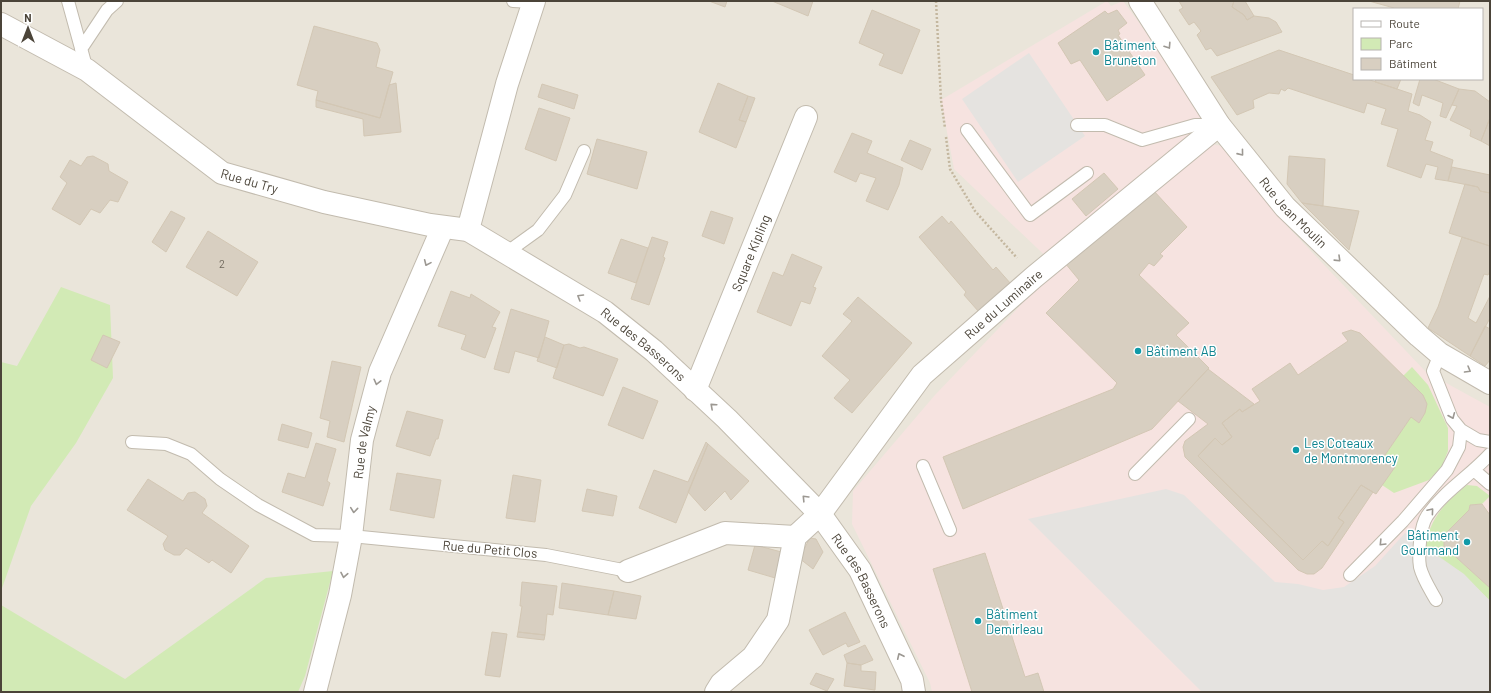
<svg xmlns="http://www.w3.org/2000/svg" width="1491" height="693" viewBox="0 0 1491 693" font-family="Barlow,sans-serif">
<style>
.residential{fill:#eae5da;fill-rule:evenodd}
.medical{fill:#f6e3e0}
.green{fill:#d2eab5}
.parking{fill:#e5e3e0}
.building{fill:#d8cfc1;stroke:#d3c7b4}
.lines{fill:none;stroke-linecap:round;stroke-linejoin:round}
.lane-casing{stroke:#c2bbae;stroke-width:14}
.street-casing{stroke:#c2bbae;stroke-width:24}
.path{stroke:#c4b79f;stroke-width:2.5;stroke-dasharray:2 2;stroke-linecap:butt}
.lane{stroke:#fff;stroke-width:12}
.street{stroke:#fff;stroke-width:22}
.oneway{stroke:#9c9892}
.culture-dot{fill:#0f9aa8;stroke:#fff;stroke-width:1.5}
.labels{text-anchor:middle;stroke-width:3;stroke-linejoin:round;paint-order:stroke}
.number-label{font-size:11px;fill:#6e675b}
.culture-label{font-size:13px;fill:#0d838f;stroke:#fff;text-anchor:start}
.street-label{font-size:13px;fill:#4b4439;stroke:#fff}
</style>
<rect width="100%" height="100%" fill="#f6f3ec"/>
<path class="residential" d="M1 1H1490V692H1ZM1354 9H1482V79H1354Z"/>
<path class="medical" d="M1107 1 1111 6 1123 1 1208 115 1215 145 1226 146 1288 227 1426 372 1490 407V692H932L930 683 852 524 853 491 935 395 1057 267 954 169 941 100Z"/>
<path class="green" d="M61 287 110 305 113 378 76 443 31 506 1 591V362L17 366Z
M1412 367 1428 385 1448 428V451L1442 466 1429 480 1394 493 1382 485 1395 467 1383 458 1411 417 1419 422C1435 399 1420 392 1403 376Z
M1467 485 1477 486 1490 496 1482 504 1470 505 1469 510 1444 536V549H1447L1490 588V601L1477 588 1425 555C1427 521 1442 505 1467 485Z
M333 571 305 676 298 692H1V605L125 679 266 578Z"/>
<path class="parking" d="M1029 53 1085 136 1018 182 962 99Z
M1166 489 1184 495 1275 582 1298 584 1323 590 1344 587 1375 566 1405 533 1464 574 1490 601V692H1202L1028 519Z"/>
<path class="building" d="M709 1H727L725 7Z
M772 1H813L808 16Z
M1179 1H1234L1232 7 1244 15 1247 20 1254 16 1269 18 1276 22 1282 32 1217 56 1211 48 1206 50 1197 35 1201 31 1194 22 1189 25 1179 10 1183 8Z
M1234 1H1245L1254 16 1247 20 1244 15 1232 7Z
M1369 1H1460L1458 9H1394V8Z
M872 10 920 30 902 74 879 65 884 54 859 43Z
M1117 10 1127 23 1118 30 1120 34 1118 35 1145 75 1107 101 1080 60 1071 64 1058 43 1105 11 1108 14Z
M314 26 377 43 380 50 376 67 393 72 380 118 316 100 318 91 297 85Z
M1279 50 1354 75V79H1367L1412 94 1408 111 1420 115 1431 122 1425 140 1433 142 1430 151 1453 160 1448 181 1435 179 1438 167 1426 164 1421 178 1387 166 1398 129 1381 124 1386 109 1367 103 1364 113 1288 88 1285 91 1281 89 1279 94 1269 93 1253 100 1254 108 1237 115 1211 77Z
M1376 79H1401L1397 89 1375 82Z
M1420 79H1433L1459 89 1446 118 1440 116 1443 103 1422 95 1419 106 1413 103Z
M396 83 401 132 364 136 363 119 316 107V100L380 118 389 85Z
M718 83 748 96 739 120 746 122 736 148 699 132Z
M542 84 578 95 574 109 538 97Z
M1459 89 1475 91 1490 102V118L1481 141 1470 136 1471 130 1450 120 1457 106 1452 105Z
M748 96 755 98 746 122 739 120Z
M539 108 570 118 556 161 525 149Z
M1490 118V146L1481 141Z
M852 133 872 141 867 153 903 168 899 185 888 210 866 201 876 178 860 173 856 182 834 172Z
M597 139 647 152 637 189 587 174Z
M910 140 931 149 922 170 901 160Z
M93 156 108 164 109 171 128 182 118 202 110 200 100 213 91 209 80 225 52 209 67 183 60 177 70 160 81 166 87 157Z
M1289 156 1325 159 1323 206 1302 203 1287 184Z
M1452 167 1490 175V193L1480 191 1478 187 1448 181Z
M1104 173 1118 189 1086 216 1072 199Z
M1465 184 1478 187 1480 191 1490 193V246L1449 233Z
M1154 191 1187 227 1160 254 1163 256 1154 266 1149 263 1139 275 1189 323 1176 335 1209 368 1152 429 963 509 943 457 1113 389 1117 383 1046 313 1079 280 1065 263Z
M1302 203 1359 211 1349 250Z
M171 211 185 218 166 252 152 242Z
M711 211 733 218 724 244 702 236Z
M942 216 949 224 951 221 993 270 996 267 1011 284 979 312 964 295 966 292 919 237Z
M208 231 258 262 237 296 186 267Z
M652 237 668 242 663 257 665 258 649 305 631 299Z
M1462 237 1490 246V271L1488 275 1484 274 1468 318 1476 323 1490 296V318L1470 356 1428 328 1438 307Z
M621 239 648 248 636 283 608 273Z
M792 254 822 267 813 287 816 288 810 304 801 301 791 326 757 312 773 272 783 276Z
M451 291 470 298 471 294 500 312 492 327 496 328 485 358 461 349 466 335 438 326Z
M858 297 912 343 852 413 834 398 850 380 822 356 852 321 843 314Z
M511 309 549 321 539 358 515 351 509 373 494 369Z
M1485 326 1490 329V360L1485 366 1470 356Z
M1351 330 1360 333 1423 395 1427 404 1425 413 1419 423 1411 417 1383 458 1395 467 1376 494 1361 485 1338 518 1344 522 1328 546 1322 541 1303 560 1198 456 1215 438 1222 445 1232 437 1222 423 1240 409 1242 412 1260 401 1252 389 1290 363 1298 375 1348 341 1342 333Z
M103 335 120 342 107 368 91 360Z
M545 337 564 345 557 368 537 361Z
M569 344 580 348 584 347 618 359 603 396 553 378 564 345Z
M332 361 361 367 344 442 327 437 330 421 320 418Z
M1208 369 1254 404 1242 412 1240 409 1222 423 1232 437 1222 445 1215 438 1198 456 1303 560 1322 541 1328 546 1344 522 1338 518 1361 485 1373 492 1322 568 1314 574H1307L1298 570 1185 457 1183 447 1185 441 1208 424 1178 401Z
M623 387 658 401 643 439 608 425Z
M407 411 443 420 438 439H436L430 456 396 446Z
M282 424 312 433 308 448 278 440Z
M706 442 708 444 676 523 639 508 654 470 688 482Z
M316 443 336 449 327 481 330 483 323 506 282 492 288 473 305 478Z
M708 444 749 481 731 500 725 491 705 511 688 492Z
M397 473 441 480 434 518 390 510Z
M513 475 541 480 535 522 506 518Z
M148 479 183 501 188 493 195 492 205 499 207 506 202 513 249 546 231 573 212 560 209 563 186 548 180 555H174L165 550 163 544 168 536 127 510Z
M587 489 617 496 613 516 582 511Z
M1482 504 1490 515V588L1447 549H1444V535L1469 510 1470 505Z
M810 538 816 539 823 552 813 569 799 558Z
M755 545 789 554 782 580 748 570Z
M985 553 1025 677 1038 673 1044 692H972L933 569Z
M522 582 557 586 553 615 547 614 545 635 518 632 522 606H520Z
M562 583 614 591 608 615 559 608Z
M614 591 641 596 636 619 608 615Z
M845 612 860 642 848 647 846 643 823 655 809 630Z
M492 632 507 634 500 677 485 675Z
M518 632 545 635 544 640 517 637Z
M865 645 873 660 861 665 847 663 844 655Z
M847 663 861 665V671L876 672 875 690 844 686Z
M816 673 834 679 827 691 810 684Z"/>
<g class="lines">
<defs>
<path id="lane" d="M68 1 87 70
M513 1 533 2
M81 49 107 10 117 1
M1077 125H1105L1142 140 1195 125H1219
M967 130 1030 215 1087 173
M506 253 538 230 565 195 584 151
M1461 430 1478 440 1490 442
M132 442 166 444 191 454 220 479 258 505 314 535 351 536 546 555 628 571
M923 466 950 530
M1475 471 1490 484
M1135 474 1189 419
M1350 575 1403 521 1447 470 1459 447 1461 430 1452 419 1433 371 1440 354
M1436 600C1430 589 1423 579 1420 567 1418 555 1420 526 1427 516 1443 492 1470 476 1490 454"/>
<g id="street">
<path id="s1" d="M1140 1 1219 125 1285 207 1419 336 1440 354 1490 383"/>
<path id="s2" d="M1 24 87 70 222 173 324 202 430 225 468 230 605 312 654 351 727 419 820 514 860 570 912 680 914 692"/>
<path d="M468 230 507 84 534 1"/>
<path id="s3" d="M695 390 806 117"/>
<path d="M628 571 725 533 795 537"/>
<path id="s4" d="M315 692 340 595 351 536 362 440 380 372 443 227"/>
<path id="s5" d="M716 692 721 684 753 657 778 620 795 537 820 514 922 375 1034 277 1219 125"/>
</g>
</defs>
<use href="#lane" class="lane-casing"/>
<use href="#street" class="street-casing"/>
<path class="path" d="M936 1 941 100 945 128
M946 137 950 169 975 211 1017 258"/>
<use href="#lane" class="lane"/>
<use href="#street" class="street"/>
</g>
<defs><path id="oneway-chevron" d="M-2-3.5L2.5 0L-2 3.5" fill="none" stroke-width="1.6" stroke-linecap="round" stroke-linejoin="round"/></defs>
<g class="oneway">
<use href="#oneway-chevron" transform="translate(1168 46) rotate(57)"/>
<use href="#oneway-chevron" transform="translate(1241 153) rotate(51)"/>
<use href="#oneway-chevron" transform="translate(1338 259) rotate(44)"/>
<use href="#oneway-chevron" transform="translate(427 263) rotate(114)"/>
<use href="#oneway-chevron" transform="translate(580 297) rotate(-149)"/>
<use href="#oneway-chevron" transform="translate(1468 370) rotate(30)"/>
<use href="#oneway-chevron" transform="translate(377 382) rotate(104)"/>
<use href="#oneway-chevron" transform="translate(713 406) rotate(-138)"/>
<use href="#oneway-chevron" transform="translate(1452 416) rotate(67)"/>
<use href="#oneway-chevron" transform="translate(805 498) rotate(-134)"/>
<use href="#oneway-chevron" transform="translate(354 510) rotate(96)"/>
<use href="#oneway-chevron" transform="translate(1431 511) rotate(-50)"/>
<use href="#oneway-chevron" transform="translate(1382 543) rotate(134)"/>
<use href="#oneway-chevron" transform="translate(344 575) rotate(101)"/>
<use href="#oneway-chevron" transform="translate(900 656) rotate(-115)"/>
</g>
<g class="culture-dot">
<circle cx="1096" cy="52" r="4"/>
<circle cx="1138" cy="351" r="4"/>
<circle cx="1296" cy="450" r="4"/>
<circle cx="1467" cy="542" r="4"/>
<circle cx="978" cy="621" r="4"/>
</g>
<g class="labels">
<g class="number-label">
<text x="222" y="268">2</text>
</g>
<g class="culture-label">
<text x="1104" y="50">Bâtiment<tspan x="1104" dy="15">Bruneton</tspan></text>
<text x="1146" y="356">Bâtiment AB</text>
<text x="1304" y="448">Les Coteaux<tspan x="1304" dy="15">de Montmorency</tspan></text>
<text x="1459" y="540" text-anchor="end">Bâtiment<tspan x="1459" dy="15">Gourmand</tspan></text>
<text x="986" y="619">Bâtiment<tspan x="986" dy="15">Demirleau</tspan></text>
</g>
<g class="street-label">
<text dy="5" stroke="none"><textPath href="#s2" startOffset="296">Rue du Try</textPath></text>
<text dy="5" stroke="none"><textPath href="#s1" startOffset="262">Rue Jean Moulin</textPath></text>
<text dy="5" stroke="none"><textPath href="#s3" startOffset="148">Square Kipling</textPath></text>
<text dy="5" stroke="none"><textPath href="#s5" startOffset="495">Rue du Luminaire</textPath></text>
<text dy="5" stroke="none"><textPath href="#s2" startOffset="730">Rue des Basserons</textPath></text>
<text dy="5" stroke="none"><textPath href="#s4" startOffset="255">Rue de Valmy</textPath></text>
<text transform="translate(490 549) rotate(5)" y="5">Rue du Petit Clos</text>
<text dy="5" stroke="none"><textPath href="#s2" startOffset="1054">Rue des Basserons</textPath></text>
</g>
</g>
<rect width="1491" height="693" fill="none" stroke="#4b4439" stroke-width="4"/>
<rect x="1353" y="8" width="130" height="72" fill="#ffffff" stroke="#b7b4b0"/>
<rect x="1361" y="21" width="20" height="6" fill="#ffffff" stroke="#b7b4b0"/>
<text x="1389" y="28" font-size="12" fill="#4b4439">Route</text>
<rect x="1361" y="38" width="20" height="12" fill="#d2eab5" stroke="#b7b4b0"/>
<text x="1389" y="48" font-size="12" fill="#4b4439">Parc</text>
<rect x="1361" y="58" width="20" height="12" fill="#d8cfc1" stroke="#b7b4b0"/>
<text x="1389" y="68" font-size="12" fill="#4b4439">Bâtiment</text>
<g transform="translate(28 28)" stroke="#ffffff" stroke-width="3" paint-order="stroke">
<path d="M0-3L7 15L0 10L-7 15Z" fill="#4b4439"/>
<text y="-6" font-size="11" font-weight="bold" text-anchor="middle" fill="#4b4439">N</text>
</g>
</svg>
